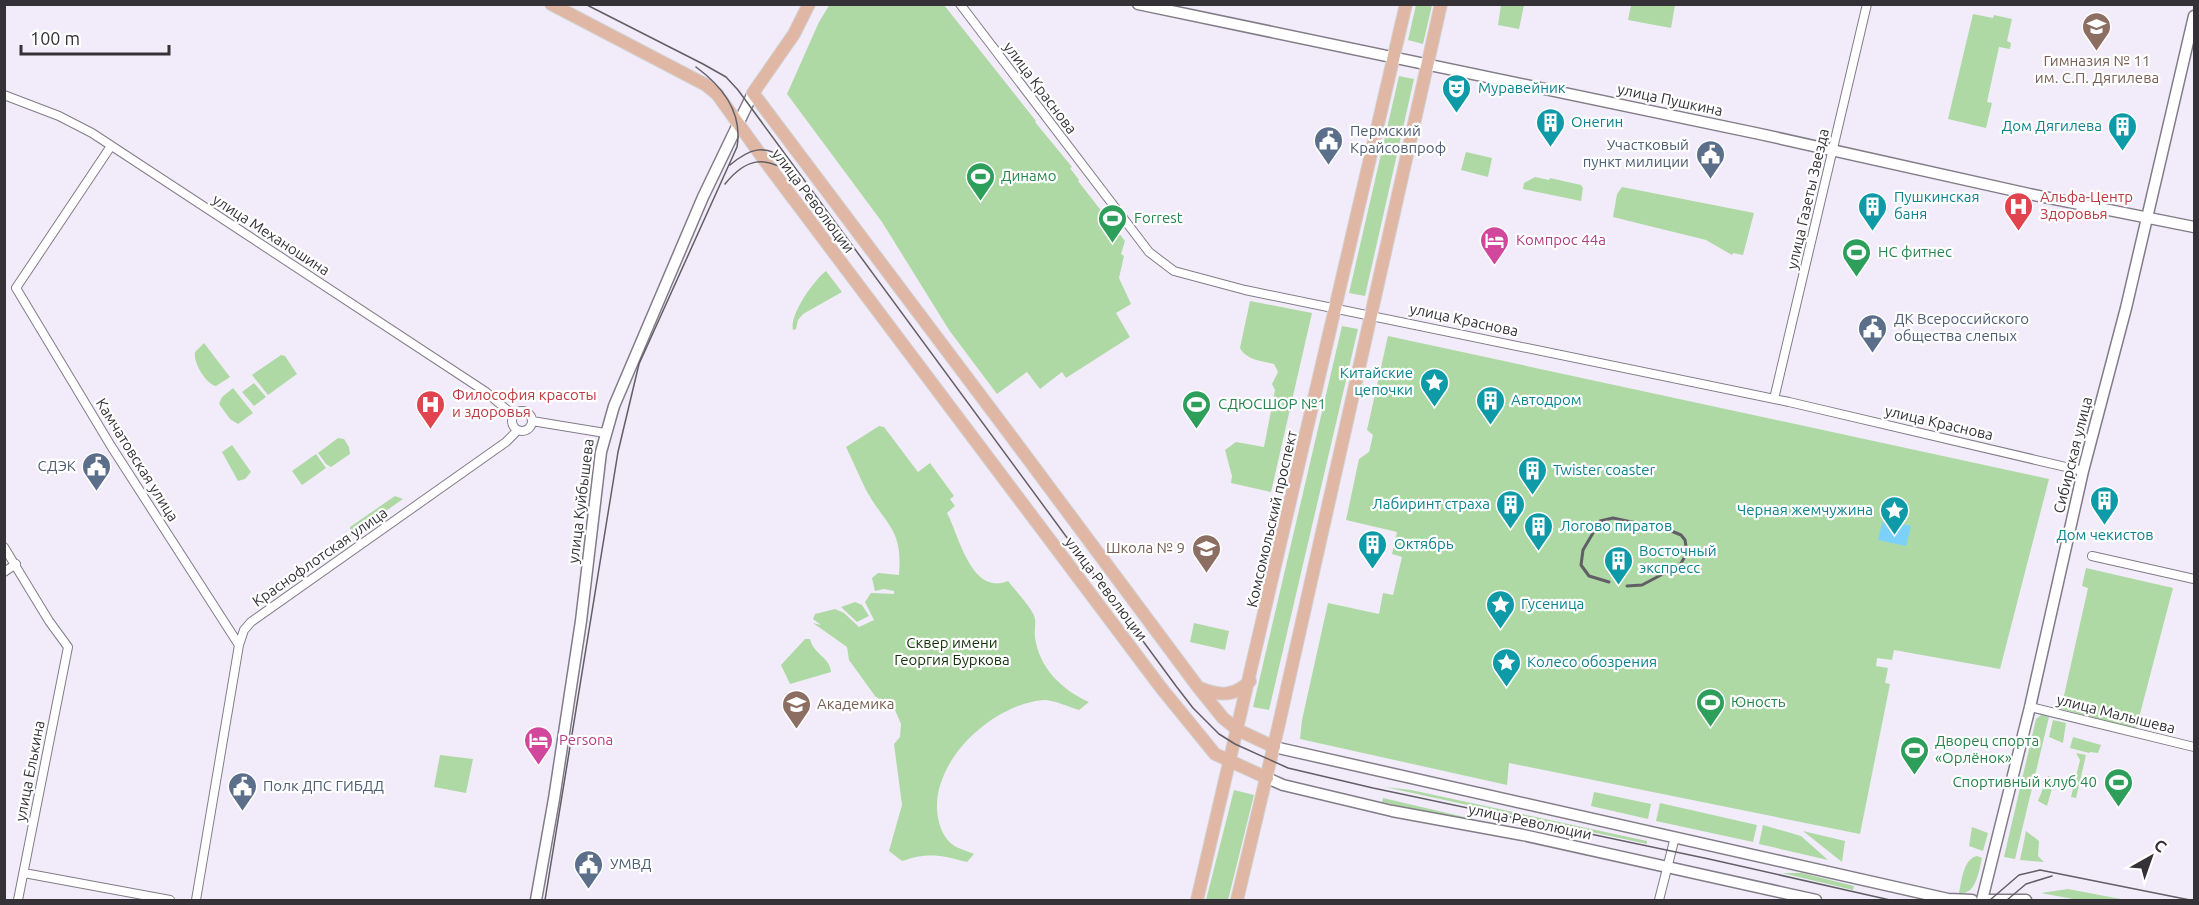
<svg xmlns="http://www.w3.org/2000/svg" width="2199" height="905" viewBox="0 0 2199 905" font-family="Ubuntu,sans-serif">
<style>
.green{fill:#aed9a4}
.water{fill:#7cd1fa}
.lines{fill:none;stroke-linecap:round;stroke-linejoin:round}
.minor-casing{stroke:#827c88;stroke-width:10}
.secondary-casing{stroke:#827c88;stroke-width:13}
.primary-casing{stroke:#d2d2d3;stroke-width:14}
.minor{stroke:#fff;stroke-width:8}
.secondary{stroke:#fff;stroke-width:10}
.primary{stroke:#e0b7a4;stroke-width:12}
.tram{stroke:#615e66;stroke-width:1.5}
.rail{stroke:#615e66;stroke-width:3}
.labels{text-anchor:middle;stroke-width:4.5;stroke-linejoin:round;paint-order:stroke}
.education-label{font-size:15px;fill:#785e54;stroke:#fff}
.street-label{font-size:15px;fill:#343137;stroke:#fff}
.culture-label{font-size:15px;fill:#0d838f;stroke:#fff;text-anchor:start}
.service-label{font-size:15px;fill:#4e5e75;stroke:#fff;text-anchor:start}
.leisure-label{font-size:15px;fill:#27864d;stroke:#fff;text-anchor:start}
.health-label{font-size:15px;fill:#be3a42;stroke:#fff;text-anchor:start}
.hotel-label{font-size:15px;fill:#b23c85;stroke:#fff;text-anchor:start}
.park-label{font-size:15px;fill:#13340a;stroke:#fff}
</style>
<rect width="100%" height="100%" fill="#f2ecfa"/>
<path class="green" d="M830 4 944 5 1036 121 1035 122 1072 167 1070 168 1079 180 1078 181 1125 241 1121 254 1124 256 1119 278 1131 304 1116 313 1130 337 1066 378 1062 372 1040 389 1027 372 997 394 949 330 882 222 787 94 819 22Z
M1416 5H1432L1423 44 1408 40Z
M1501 5H1524L1519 29 1498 25Z
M1631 5H1675L1671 28 1628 20Z
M1973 14 1993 18 1994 15 2012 19 2007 41 2011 43 2010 49 1999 47 1987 102 1992 103 1986 128 1948 119Z
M1399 76 1414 79 1365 296 1349 293Z
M1466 152 1492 158 1488 177 1461 170Z
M1535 177 1549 180 1550 178 1581 185 1583 188 1581 201 1523 189 1524 183Z
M1622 187 1754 213 1743 255 1733 253 1732 255 1706 240 1613 217 1617 194Z
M826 271 842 292 803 314 798 320 796 329 793 330C789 315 814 280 826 271Z
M1250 301 1312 313 1271 492 1231 483 1232 476 1225 450 1236 442 1264 447 1275 390 1272 384 1278 372 1274 364C1262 361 1246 360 1240 348Z
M1342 326 1358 329 1269 710 1253 707Z
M1388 336 2049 479 2000 669 1894 650 1892 660 1877 658 1876 666 1888 668 1885 683 1890 684 1860 834 1509 763 1507 785 1300 739 1302 720 1328 603 1379 614 1383 593 1393 595 1402 557 1392 554 1397 532 1346 520 1359 459 1369 452 1373 435 1367 430Z
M204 343 230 377 216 386C205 383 193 362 195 352Z
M281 355 285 356 297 374 268 395 252 375Z
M254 383 266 397 254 406 242 392Z
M233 388 253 413 238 424 230 419 219 404 222 397Z
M879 426 884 427 918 472 930 463 954 496 950 499 955 506 947 513C959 535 971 596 1008 581 1014 589 1034 610 1035 619 1036 624 1034 631 1035 637 1039 668 1062 690 1089 702L1079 710C1069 707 1054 700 1044 700 992 704 928 763 938 818 940 828 944 838 953 845 959 849 968 851 974 854L967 862C941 855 928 852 902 861L889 851 902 805 894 744 900 737 901 724 895 710 875 696 849 660 847 647 813 623 821 625 813 619 815 614 835 609 844 613 859 627 874 620 865 602 871 593 894 594V591L884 589 875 591 872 578 878 573 899 575C903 528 886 526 866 490 859 476 853 461 846 447Z
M338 438 344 439 349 447 350 454 331 467 326 464 318 453Z
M232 445 251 472 245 479 238 481 222 452Z
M316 454 326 468 302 485 292 471Z
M395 496 403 499 350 536V527Z
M2086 568 2173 588 2136 729 2061 709 2088 588 2082 586Z
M855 602 862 605 869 616 857 622 841 607Z
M1194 623 1229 631 1225 650 1190 642Z
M805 639H810C814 655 830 657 831 672L790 684 781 665Z
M2041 715 2049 717 2015 859 2004 857 2036 719Z
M2053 720 2066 723 2063 743 2049 737Z
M2073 737 2101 745 2098 753 2090 752 2089 753 2070 748Z
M2076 753 2086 755 2076 798 2071 797 2080 760Z
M440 755 473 759 466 793 434 787Z
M2048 776 2055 778 2047 806 2038 801Z
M1385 787 1411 790 1647 841V844Z
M1234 790 1254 795 1228 900H1206Z
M1594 792 1651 804 1648 819 1591 806Z
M1383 798 1477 820 1433 814 1382 802Z
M1660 803 1757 825 1753 842 1656 821Z
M1763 825 1801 836 1828 860 1759 844Z
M1972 827 1988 833 1983 851 1969 846Z
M1803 831 1845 841 1842 862Z
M2026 831 2039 841 2038 856 2044 862 2020 860Z
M1977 856 1982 858C1979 871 1976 896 1959 893 1962 881 1963 859 1977 856Z
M1782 873H1802L1854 886 1853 890Z
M2068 889 2126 900H2078L2041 893Z"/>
<path class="water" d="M1883 520 1911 526 1906 546 1878 540Z"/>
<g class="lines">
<defs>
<path id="minor" d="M960 4 1149 252 1174 271 1245 290 1789 402 2083 471
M4 95 59 116 92 133 486 392 513 415
M111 146 16 288 111 446 239 645
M1774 399 1867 4
M512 421a10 10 0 1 1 20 0a10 10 0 1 1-20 0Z
M532 421 605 433
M4 547 49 621 68 647 18 900
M2092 556 2194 579
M4 572 16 564
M2030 707 2194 747
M24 873 170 900
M196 900 239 645 244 630 251 622 506 442 517 431
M1659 900 1675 837"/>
<path id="secondary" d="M1138 4 1760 134 2029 194 2194 227
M1274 747 1948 899 1972 900
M1267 778 1283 785 1392 811 1523 835 1816 900
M536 900 554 799 581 621 601 452 614 406 703 197 753 93
M1982 900 2030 707 2083 471 2126 308 2194 16
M1989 900H2026"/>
<path id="primary" d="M551 4 706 85 717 94 765 161 1162 689 1215 754 1267 778
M809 4 794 34 753 93 1008 432 1198 687 1223 718 1238 730 1274 747
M1200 688C1220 696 1234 697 1250 681
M1197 900 1406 4
M1237 900 1278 728 1441 4"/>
</defs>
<use href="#minor" class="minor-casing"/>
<use href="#secondary" class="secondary-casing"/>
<use href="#primary" class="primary-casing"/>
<use href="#minor" class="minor"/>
<use href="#secondary" class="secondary"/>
<use href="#primary" class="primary"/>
<path class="tram" d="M585 4 703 64 726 77 738 90 1176 686 1193 708 1219 734 1235 744 1288 768 1373 788 1709 859 1890 900
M730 165C749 149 764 143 786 160
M725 184C745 159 765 154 791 174
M545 900 618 452 639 364 737 147C743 112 722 86 696 67
M1990 900 2019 875 2040 870 2190 900
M2007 900 2026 884 2052 876"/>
<path class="rail" d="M1609 582 1589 576 1581 565 1583 550 1600 521 1613 518 1669 530 1681 535 1685 540 1687 553 1680 565 1642 585 1627 586"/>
</g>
<defs>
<symbol id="school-pin" viewBox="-11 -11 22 30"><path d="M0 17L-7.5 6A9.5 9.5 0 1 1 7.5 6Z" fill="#8d6e63" stroke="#fff"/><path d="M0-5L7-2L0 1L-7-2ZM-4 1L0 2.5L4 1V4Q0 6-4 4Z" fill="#fff"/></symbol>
<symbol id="theatre-pin" viewBox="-11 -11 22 30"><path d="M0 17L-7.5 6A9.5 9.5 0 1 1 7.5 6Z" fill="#0f9aa8" stroke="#fff"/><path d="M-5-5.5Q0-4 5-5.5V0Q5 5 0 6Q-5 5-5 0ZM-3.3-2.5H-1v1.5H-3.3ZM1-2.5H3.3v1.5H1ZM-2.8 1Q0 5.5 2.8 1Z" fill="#fff"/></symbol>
<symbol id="building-pin" viewBox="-11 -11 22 30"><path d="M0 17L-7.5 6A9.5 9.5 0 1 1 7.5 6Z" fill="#0f9aa8" stroke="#fff"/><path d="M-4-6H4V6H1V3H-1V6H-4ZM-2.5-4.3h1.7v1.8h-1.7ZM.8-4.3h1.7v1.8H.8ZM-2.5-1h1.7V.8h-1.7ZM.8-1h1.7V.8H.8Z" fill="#fff"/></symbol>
<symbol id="civic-pin" viewBox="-11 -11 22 30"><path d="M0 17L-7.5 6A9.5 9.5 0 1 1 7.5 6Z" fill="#5c6f8a" stroke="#fff"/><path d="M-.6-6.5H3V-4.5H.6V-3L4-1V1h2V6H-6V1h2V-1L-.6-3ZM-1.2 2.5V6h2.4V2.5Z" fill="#fff"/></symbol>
<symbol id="stadium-pin" viewBox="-11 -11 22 30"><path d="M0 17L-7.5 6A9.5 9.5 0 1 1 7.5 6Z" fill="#2e9e5b" stroke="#fff"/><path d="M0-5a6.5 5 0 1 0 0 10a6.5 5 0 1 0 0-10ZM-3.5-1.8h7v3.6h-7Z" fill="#fff"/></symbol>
<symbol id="hospital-pin" viewBox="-11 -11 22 30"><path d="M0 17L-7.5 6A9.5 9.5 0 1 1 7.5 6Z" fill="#e0444e" stroke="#fff"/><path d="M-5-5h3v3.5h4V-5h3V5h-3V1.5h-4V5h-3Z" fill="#fff"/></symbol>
<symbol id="hotel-pin" viewBox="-11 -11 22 30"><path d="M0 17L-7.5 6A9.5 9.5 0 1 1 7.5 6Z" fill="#d1479c" stroke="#fff"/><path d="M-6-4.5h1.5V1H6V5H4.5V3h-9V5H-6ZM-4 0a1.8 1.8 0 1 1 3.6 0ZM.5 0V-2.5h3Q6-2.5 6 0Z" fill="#fff"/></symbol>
<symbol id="sight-pin" viewBox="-11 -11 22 30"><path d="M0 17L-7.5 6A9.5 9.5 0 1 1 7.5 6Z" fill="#0f9aa8" stroke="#fff"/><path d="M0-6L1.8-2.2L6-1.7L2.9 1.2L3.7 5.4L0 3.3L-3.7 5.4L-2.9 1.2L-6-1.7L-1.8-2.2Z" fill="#fff"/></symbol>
</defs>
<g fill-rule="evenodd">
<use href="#school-pin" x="2080" y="10" width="33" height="45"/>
<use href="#theatre-pin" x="1440" y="72" width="33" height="45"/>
<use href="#building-pin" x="1534" y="106" width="33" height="45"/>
<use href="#building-pin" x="2106" y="110" width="33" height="45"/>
<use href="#civic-pin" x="1312" y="124" width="33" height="45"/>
<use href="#civic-pin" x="1694" y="138" width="33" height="45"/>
<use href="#stadium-pin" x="964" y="160" width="33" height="45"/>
<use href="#building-pin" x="1856" y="190" width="33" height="45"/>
<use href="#hospital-pin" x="2002" y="190" width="33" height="45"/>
<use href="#stadium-pin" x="1096" y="202" width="33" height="45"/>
<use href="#hotel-pin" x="1478" y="224" width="33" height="45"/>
<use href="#stadium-pin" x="1840" y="236" width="33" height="45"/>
<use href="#civic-pin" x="1856" y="312" width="33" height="45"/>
<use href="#sight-pin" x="1418" y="366" width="33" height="45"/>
<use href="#building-pin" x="1474" y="384" width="33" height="45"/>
<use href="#hospital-pin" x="414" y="388" width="33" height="45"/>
<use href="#stadium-pin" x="1180" y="388" width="33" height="45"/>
<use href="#civic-pin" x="80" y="450" width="33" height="45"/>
<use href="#building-pin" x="1516" y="454" width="33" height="45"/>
<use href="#building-pin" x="2088" y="484" width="33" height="45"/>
<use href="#building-pin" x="1494" y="488" width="33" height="45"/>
<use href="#sight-pin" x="1878" y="494" width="33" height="45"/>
<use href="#building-pin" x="1522" y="510" width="33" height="45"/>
<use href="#building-pin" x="1356" y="528" width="33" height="45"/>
<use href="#school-pin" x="1190" y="532" width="33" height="45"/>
<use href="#building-pin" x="1602" y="544" width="33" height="45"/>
<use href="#sight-pin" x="1484" y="588" width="33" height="45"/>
<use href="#sight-pin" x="1490" y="646" width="33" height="45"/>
<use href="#stadium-pin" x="1694" y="686" width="33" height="45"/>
<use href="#school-pin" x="780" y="688" width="33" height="45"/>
<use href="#hotel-pin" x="522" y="724" width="33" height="45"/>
<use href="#stadium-pin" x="1898" y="734" width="33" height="45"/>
<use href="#stadium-pin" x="2102" y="766" width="33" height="45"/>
<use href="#civic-pin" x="226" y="770" width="33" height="45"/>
<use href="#civic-pin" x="572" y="848" width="33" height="45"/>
</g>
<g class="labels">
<g class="education-label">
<text x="2097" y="66">Гимназия № 11<tspan x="2097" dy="17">им. С.П. Дягилева</tspan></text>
<text x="1185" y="553" text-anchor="end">Школа № 9</text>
<text x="817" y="709" text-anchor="start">Академика</text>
</g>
<g class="street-label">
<text transform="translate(1040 88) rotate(53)" y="5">улица Краснова</text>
<text transform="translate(1670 100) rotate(12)" y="5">улица Пушкина</text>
<text transform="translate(1808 199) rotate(-77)" y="5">улица Газеты Звезда</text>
<text transform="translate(813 201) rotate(53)" y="5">улица Революции</text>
<text transform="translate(271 235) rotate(33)" y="5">улица Механошина</text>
<text transform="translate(1464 320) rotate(12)" y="5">улица Краснова</text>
<text transform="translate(1939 423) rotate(13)" y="5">улица Краснова</text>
<text transform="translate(2073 455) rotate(-76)" y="5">Сибирская улица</text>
<text transform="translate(137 460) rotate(58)" y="5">Камчатовская улица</text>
<text transform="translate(581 501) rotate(-83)" y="5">улица Куйбышева</text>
<text transform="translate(1272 519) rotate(-77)" y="5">Комсомольский проспект</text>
<text transform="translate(320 557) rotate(-35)" y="5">Краснофлотская улица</text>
<text transform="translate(1106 589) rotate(53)" y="5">улица Революции</text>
<text transform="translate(2116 714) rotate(14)" y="5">улица Малышева</text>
<text transform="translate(30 771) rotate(-79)" y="5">улица Елькина</text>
<text transform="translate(1530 822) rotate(12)" y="5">улица Революции</text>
</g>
<g class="culture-label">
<text x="1478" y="93">Муравейник</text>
<text x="1571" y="127">Онегин</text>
<text x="2102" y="131" text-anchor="end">Дом Дягилева</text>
<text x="1894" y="202">Пушкинская<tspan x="1894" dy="17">баня</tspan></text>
<text x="1413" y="378" text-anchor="end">Китайские<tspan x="1413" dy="17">цепочки</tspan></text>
<text x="1511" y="405">Автодром</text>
<text x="1553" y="475">Twister coaster</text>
<text x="1490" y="509" text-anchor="end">Лабиринт cтраха</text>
<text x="1873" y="515" text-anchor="end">Черная жемчужина</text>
<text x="1560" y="531">Логово пиратов</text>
<text x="2105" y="540" text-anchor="middle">Дом чекистов</text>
<text x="1394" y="549">Октябрь</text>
<text x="1639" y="556">Восточный<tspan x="1639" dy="17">экспресс</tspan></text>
<text x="1521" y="609">Гусеница</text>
<text x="1527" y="667">Колесо обозрения</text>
</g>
<g class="service-label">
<text x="1350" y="136">Пермский<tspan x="1350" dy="17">Крайсовпроф</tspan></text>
<text x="1689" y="150" text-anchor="end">Участковый<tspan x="1689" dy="17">пункт милиции</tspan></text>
<text x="1894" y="324">ДК Всероссийского<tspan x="1894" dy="17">общества слепых</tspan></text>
<text x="76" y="471" text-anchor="end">СДЭК</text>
<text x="263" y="791">Полк ДПС ГИБДД</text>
<text x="610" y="869">УМВД</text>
</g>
<g class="leisure-label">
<text x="1001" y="181">Динамо</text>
<text x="1134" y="223">Forrest</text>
<text x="1878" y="257">НС фитнес</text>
<text x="1218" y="409">СДЮСШОР №1</text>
<text x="1731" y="707">Юность</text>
<text x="1935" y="746">Дворец спорта<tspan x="1935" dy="17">«Орлёнок»</tspan></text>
<text x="2097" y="787" text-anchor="end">Спортивный клуб 40</text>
</g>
<g class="health-label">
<text x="2040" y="202">Альфа-Центр<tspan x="2040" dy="17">Здоровья</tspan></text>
<text x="452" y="400">Философия красоты<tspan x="452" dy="17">и здоровья</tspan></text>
</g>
<g class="hotel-label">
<text x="1516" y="245">Компрос 44а</text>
<text x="559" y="745">Persona</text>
</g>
<g class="park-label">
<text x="952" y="648">Сквер имени<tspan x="952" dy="17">Георгия Буркова</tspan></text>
</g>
</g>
<rect width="2199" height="905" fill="none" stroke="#343137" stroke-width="12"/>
<g transform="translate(2151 857) rotate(40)" stroke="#ffffff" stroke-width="4.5" paint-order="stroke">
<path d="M0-4.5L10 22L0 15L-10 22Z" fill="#343137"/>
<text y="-9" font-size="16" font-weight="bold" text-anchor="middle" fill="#343137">С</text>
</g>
<path d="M21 45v9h148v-9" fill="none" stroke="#343137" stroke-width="3"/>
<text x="30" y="45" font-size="18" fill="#343137" stroke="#ffffff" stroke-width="4.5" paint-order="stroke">100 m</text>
</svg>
